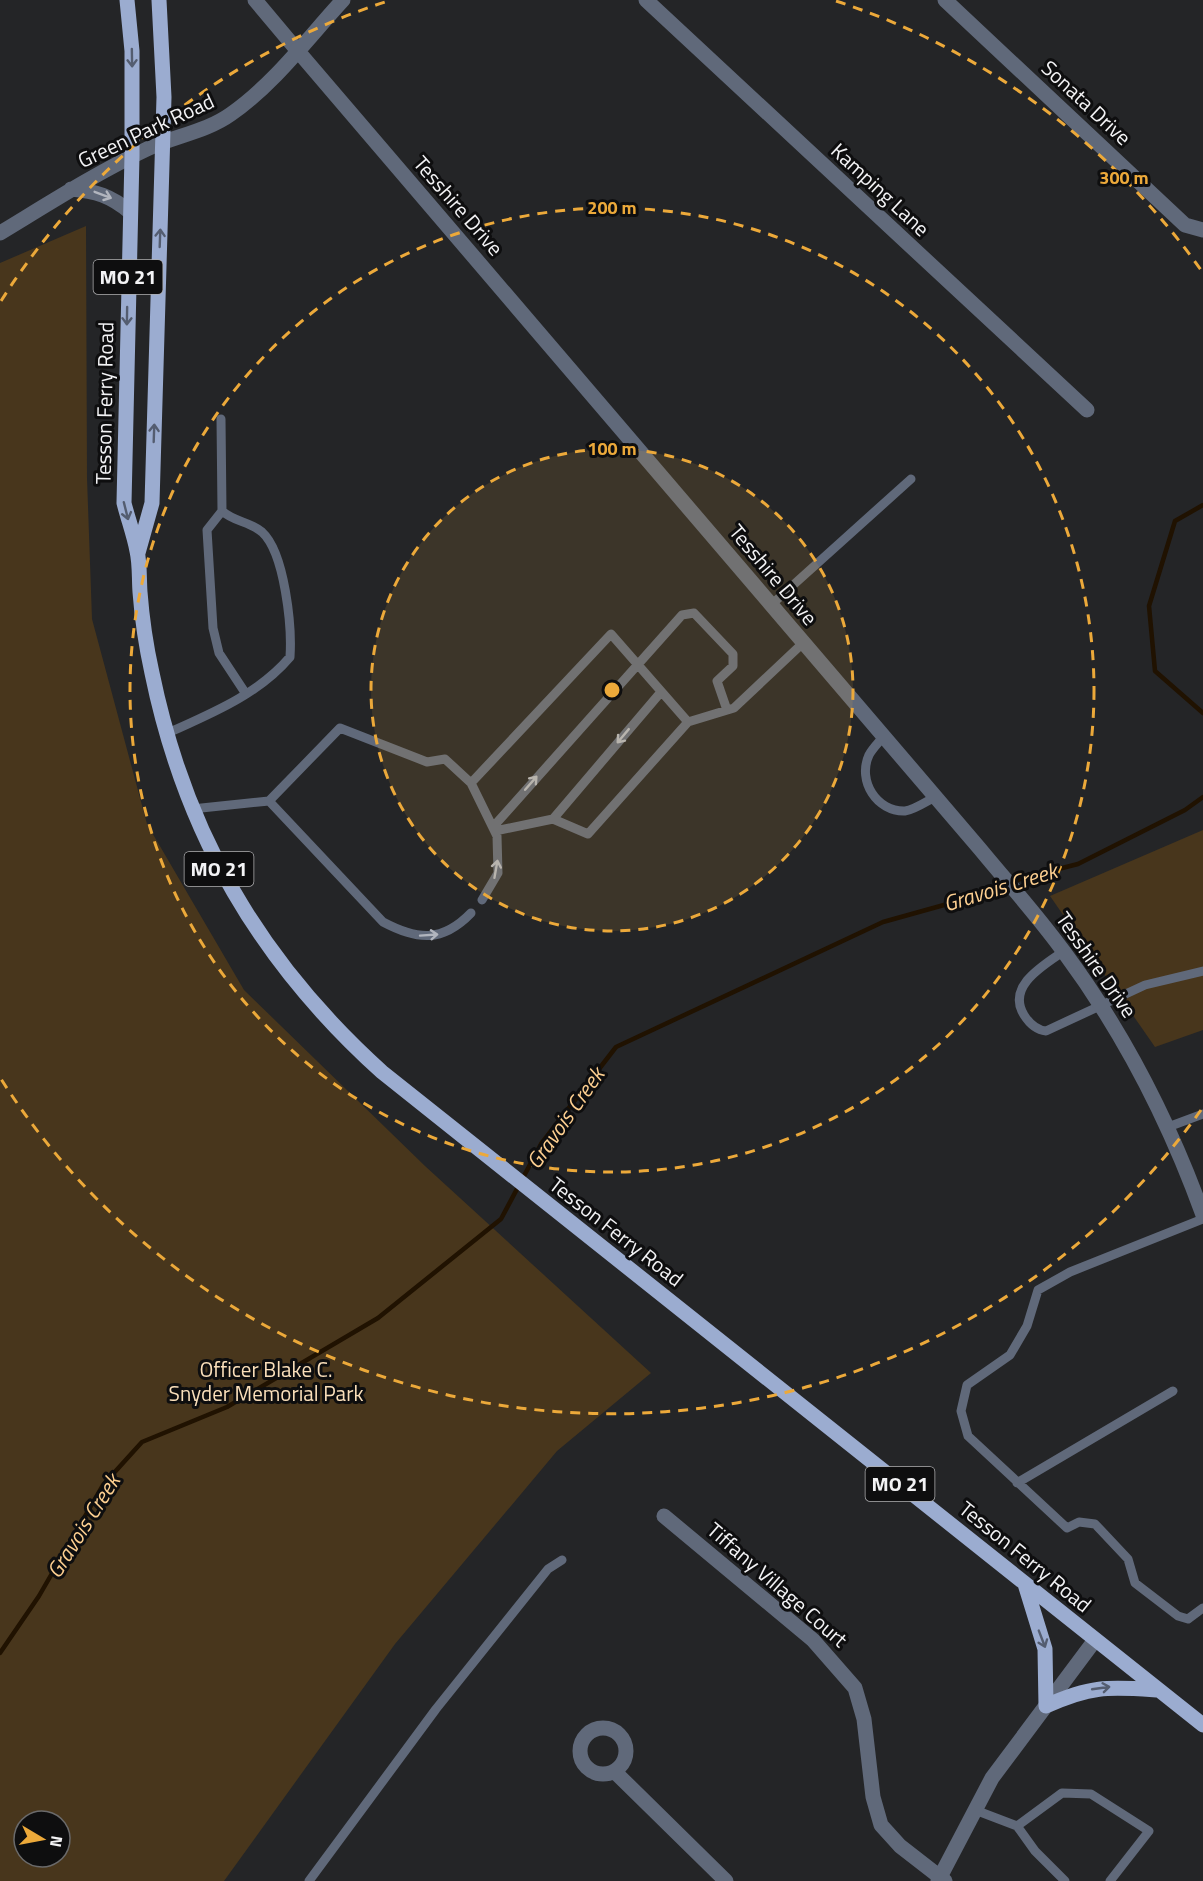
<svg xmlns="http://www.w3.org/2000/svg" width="1203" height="1881" viewBox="0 0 1203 1881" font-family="'Titillium Web',sans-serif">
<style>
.green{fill:#48361c;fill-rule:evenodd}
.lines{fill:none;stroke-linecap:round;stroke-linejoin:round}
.stream{stroke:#201201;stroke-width:4.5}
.service{stroke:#60697a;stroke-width:9}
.minor{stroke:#60697a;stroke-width:15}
.tertiary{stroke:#60697a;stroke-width:15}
.primary{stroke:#9bacd0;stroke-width:15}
.oneway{stroke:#545d70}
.oneway2{stroke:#b1b5be}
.ring{fill:none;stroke:#eca93a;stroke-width:3;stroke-dasharray:10 8}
.labels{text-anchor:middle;stroke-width:6;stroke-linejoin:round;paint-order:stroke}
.shield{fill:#0e0e0f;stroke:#aeaeb0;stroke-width:1.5}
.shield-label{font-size:20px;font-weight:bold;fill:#f3f3f5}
.street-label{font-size:21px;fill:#f3f3f5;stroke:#0e0e0f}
.park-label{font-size:21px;fill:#fadfba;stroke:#0e0e0f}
.water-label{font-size:22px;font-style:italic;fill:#fdcf90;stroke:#0e0e0f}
.centre{fill:#eca93a;stroke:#0e0e0f;stroke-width:3}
.ring-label{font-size:18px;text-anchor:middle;font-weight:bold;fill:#eca93a;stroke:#0e0e0f;stroke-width:6;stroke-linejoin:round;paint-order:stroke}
</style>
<rect width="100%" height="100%" fill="#242527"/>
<path class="green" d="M86 226 87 478 92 619 147 824 244 990 425 1166 651 1373 557 1451 395 1644 224 1881H0V263ZM24 1821H60V1857H24Z
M1203 830V1030L1155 1047 1050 896Z"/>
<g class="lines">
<path class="stream" d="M1203 505 1175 521 1149 606 1155 671 1203 713
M0 1653 39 1596 103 1485 142 1442 227 1407 378 1318 501 1219 541 1144 616 1047 883 922 987 893 1023 878 1078 864 1185 810 1203 797"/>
<path class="service" d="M222 511 207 530 213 628 219 653 246 694
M771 605 911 479
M166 734C210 714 258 695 290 657 292 627 285 553 262 532 249 521 234 522 222 511L221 419
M883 737C879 742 872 749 869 755 857 781 877 812 905 811 914 810 927 801 935 797
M471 783 611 634 688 722
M269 801 340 728 427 762 445 759 471 783 497 836 498 873 482 900
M192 809 269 801 383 922C417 940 442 943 471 913
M553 819 661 692
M493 827 682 615 694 613 733 654V666L717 681 727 710
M495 831 553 819 588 834 688 722 734 708 803 643
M1064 951C1044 965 1006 986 1024 1015 1029 1023 1036 1030 1046 1031L1145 985 1203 971
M1168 1127 1203 1114
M1203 1219 1070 1272 1038 1290 1027 1326 1010 1355 967 1385 961 1411 968 1436 1067 1528 1079 1522 1095 1524 1128 1559 1135 1583 1178 1616 1188 1619 1203 1608
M1017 1483 1173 1391
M975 1810 1017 1826 1035 1851 1065 1881
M1017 1826 1062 1793 1091 1794 1149 1831 1110 1881
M309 1881 436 1709 548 1569 562 1560"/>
<path class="minor" d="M255 0 297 50
M646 0 1087 410
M945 0 1185 225 1203 230
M664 1516 813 1640 855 1688 864 1719 873 1797 881 1825 900 1846 945 1881
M580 1751a23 23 0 1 1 46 0a23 23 0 1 1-46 0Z
M615 1772 726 1881
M938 1881 992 1778 1095 1640"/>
<path class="tertiary" d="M297 50 980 849C1008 883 1038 916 1064 952 1124 1033 1169 1121 1203 1215
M71 189C96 191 111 196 130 212
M0 233C48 204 96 173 147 149 174 136 206 132 231 114 274 84 308 38 343 0"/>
<path class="primary" d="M127 0 132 51V156L124 503C128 519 134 535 137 551 140 564 139 578 140 592 142 619 146 646 152 673 185 834 260 962 382 1072L1203 1725
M138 553 152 503 164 97 159 0
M1025 1584 1045 1649 1046 1706C1092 1685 1109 1687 1159 1690"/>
</g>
<defs><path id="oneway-shaft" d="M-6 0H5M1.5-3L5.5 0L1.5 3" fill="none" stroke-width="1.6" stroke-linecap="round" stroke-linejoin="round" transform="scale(1.5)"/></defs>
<g class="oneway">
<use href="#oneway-shaft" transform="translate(132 58) rotate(89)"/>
<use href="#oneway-shaft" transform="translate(160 238) rotate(-88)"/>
<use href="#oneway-shaft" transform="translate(127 316) rotate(91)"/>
<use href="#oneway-shaft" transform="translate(154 433) rotate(-88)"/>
<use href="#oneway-shaft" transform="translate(126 511) rotate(76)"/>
<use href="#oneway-shaft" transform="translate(1042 1639) rotate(69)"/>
<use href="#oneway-shaft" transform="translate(1101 1688) rotate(-8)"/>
</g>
<g class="oneway2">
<use href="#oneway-shaft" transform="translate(103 195) rotate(21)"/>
<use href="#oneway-shaft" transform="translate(623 736) rotate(130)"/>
<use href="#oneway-shaft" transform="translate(531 783) rotate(-49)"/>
<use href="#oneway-shaft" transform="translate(496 869) rotate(-80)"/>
<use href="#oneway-shaft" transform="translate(429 935) rotate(-4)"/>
</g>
<circle cx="612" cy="690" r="241" fill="#eca93a" fill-opacity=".12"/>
<g class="ring">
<circle cx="612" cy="690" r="241"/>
<circle cx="612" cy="690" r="482"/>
<path d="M1201 1110A724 724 0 0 1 1 1079M1 301A724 724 0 0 1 388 1M836 1A724 724 0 0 1 1201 270"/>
</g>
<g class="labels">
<g class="shield">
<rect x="93.5" y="260" width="69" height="34" rx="4.5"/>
<rect x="184.5" y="852" width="69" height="34" rx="4.5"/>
<rect x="865.5" y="1467" width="69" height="34" rx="4.5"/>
</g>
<g class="shield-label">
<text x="128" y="284">MO 21</text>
<text x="219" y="876">MO 21</text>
<text x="900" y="1491">MO 21</text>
</g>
<g class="street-label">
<text transform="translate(1086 103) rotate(43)" y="7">Sonata Drive</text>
<text transform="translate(146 131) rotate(-25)" y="7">Green Park Road</text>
<text transform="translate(880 190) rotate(43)" y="7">Kamping Lane</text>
<text transform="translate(458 206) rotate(49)" y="7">Tesshire Drive</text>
<text transform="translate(105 403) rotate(-89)" y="7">Tesson Ferry Road</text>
<text transform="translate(773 575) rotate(50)" y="7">Tesshire Drive</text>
<text transform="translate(1096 965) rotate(55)" y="7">Tesshire Drive</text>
<text transform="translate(616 1232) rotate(38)" y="7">Tesson Ferry Road</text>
<text transform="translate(1025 1557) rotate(39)" y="7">Tesson Ferry Road</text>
<text transform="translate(777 1585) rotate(41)" y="7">Tiffany Village Court</text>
</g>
<g class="park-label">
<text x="266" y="1377">Officer Blake C.<tspan x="266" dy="24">Snyder Memorial Park</tspan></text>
</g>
<g class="water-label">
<text transform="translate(1000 887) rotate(-17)" y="8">Gravois Creek</text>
<text transform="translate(565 1118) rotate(-55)" y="8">Gravois Creek</text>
<text transform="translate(83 1526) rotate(-58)" y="8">Gravois Creek</text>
</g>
</g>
<circle cx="612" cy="690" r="9" class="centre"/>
<g class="ring-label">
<text x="1124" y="184">300 m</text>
<text x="612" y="214">200 m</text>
<text x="612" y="455">100 m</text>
</g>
<g transform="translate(42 1839) rotate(100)"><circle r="28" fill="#0e0e0f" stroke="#6a6a6b" stroke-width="1.5"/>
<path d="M0-4.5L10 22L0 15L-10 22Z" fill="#eca93a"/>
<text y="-9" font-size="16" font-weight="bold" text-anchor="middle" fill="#f3f3f5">N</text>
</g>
</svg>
